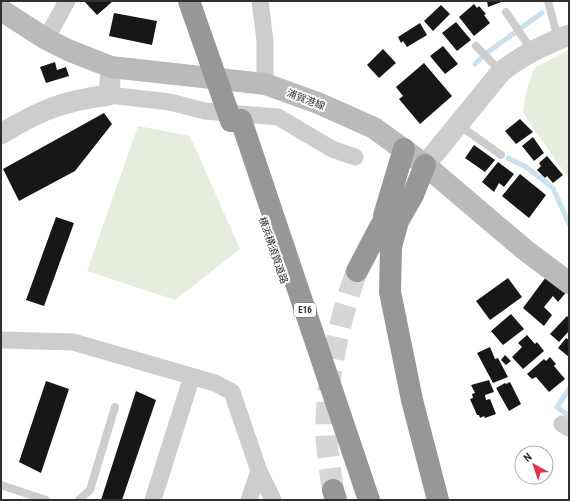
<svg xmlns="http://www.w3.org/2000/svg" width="570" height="501" viewBox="0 0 570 501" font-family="'Roboto Condensed','Noto Sans JP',sans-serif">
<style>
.green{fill:#e7edde}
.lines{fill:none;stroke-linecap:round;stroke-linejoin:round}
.stream{stroke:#cae2ed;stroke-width:5}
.building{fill:#171717}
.motorway-tunnel{stroke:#d6d6d6;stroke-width:22;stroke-dasharray:22 11;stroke-linecap:butt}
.service{stroke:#cdcdcd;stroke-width:8}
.minor{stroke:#cdcdcd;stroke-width:17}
.tertiary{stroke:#cdcdcd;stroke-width:21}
.secondary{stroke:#bababa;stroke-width:22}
.motorway{stroke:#979797;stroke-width:22}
.motorway-bridge{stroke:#979797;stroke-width:22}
.labels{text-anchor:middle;stroke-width:4;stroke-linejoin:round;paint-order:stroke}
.shield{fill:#fff;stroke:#6e6e6e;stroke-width:1}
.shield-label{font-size:9px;font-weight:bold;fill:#303030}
.street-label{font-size:10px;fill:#303030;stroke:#fff}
</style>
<rect width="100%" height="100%" fill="#fff"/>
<path class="green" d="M569 50V179L523 113 525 96 534 68Z
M138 126 190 136 240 249 175 300 87 271Z"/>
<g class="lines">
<path class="stream" d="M475 64 488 52 542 13
M508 158 526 167 553 188 569 224
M569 389 557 407 569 416"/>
</g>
<path class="building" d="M87 1H113L97 15 85 2Z
M487 1H504L488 7Z
M474 4 477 8 479 6 486 14 484 15 490 23 474 36 459 17Z
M441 5 450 14 433 31 424 21Z
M114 13 157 21 152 45 109 36Z
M456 22 471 40 457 51 442 33Z
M420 23 427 35 407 47 403 41 401 43 398 37Z
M443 46 458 64 445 74 430 56Z
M383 49 396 63 379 78 367 65Z
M55 62 57 70 66 67 69 76 46 83 40 67Z
M424 63 452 96 420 124 399 99 403 96 396 87Z
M104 113 112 124 75 171 19 201 3 169Z
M520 119 533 132 516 144 505 131Z
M533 137 544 153 534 161 522 146Z
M474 145 495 160 485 172 465 158Z
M547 156 563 175 553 183 547 176 545 178 537 170 541 166 539 163Z
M498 162 514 174 504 187 499 183 494 192 482 182Z
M520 174 546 195 529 218 502 196Z
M56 217 74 223 44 306 26 300Z
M546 277 568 290 558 302 553 296 544 307 552 315 544 326 523 308Z
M508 278 522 297 490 320 476 301Z
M511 314 524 329 503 345 491 331Z
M567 316 569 318V331L559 342 550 334Z
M527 335 535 344 537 342 544 351 523 369 512 357 522 347 518 343Z
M566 338 569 340V357L558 348Z
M490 347 495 359 498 358 508 377 493 383 477 353Z
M505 355 511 361 506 365 501 360Z
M550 357 556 364 554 366 565 379 549 392 536 377 532 379 527 374 544 359 546 361Z
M489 380 494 392 485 395 486 400 490 399 496 414 485 418 484 416 480 418 479 415H477L470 399 473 398 472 394 475 393 471 385Z
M46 381 69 389 41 473 19 462Z
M510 382 521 404 509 411 496 388 505 383 506 384Z
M136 391 156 400 122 500H101Z"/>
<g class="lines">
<path class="motorway-tunnel" d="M333 490C331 475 328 459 327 444 323 394 339 318 357 271"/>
<path class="service" d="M548 1 558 39
M506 12 532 51
M476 46 501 72
M459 125 501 155
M1 485 46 500
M79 500 90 490 115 407"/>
<path class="minor" d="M260 1 265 41V84
M46 39 67 1
M109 95 170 102 205 111 278 117 332 149 355 157
M1 340 73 342 215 383 232 392 259 471 273 500
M562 424 569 428
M153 500 192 376
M249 500 259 471"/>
<path class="tertiary" d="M1 134C40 110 63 101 109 95L111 67
M425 165 501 72C522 55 544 45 569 35"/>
<path class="secondary" d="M1 10 46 39 68 50 111 67 265 84 318 103 374 128 425 165 525 250 569 283"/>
<path class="motorway" d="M241 120 369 500
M425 165 413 195 398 221 391 247 390 292 412 400 438 500
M384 216 404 149
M357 271 380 227 397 202
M333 490 336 500"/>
<path class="motorway-bridge" d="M189 1 231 121"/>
</g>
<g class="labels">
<rect class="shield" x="294" y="303" width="22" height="14" rx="3"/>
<g class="shield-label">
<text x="305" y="313">E16</text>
</g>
<g class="street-label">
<text transform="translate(306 99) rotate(21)" y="4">浦賀港線</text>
<text transform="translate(274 250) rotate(71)" y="4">横浜横須賀道路</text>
</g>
</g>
<rect width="570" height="501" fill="none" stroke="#303030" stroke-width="4"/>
<g transform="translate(534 465) rotate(320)"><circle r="19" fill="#ffffff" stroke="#acacac"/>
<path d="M0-3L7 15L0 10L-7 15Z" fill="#e73150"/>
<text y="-6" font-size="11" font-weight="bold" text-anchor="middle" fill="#303030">N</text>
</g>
</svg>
